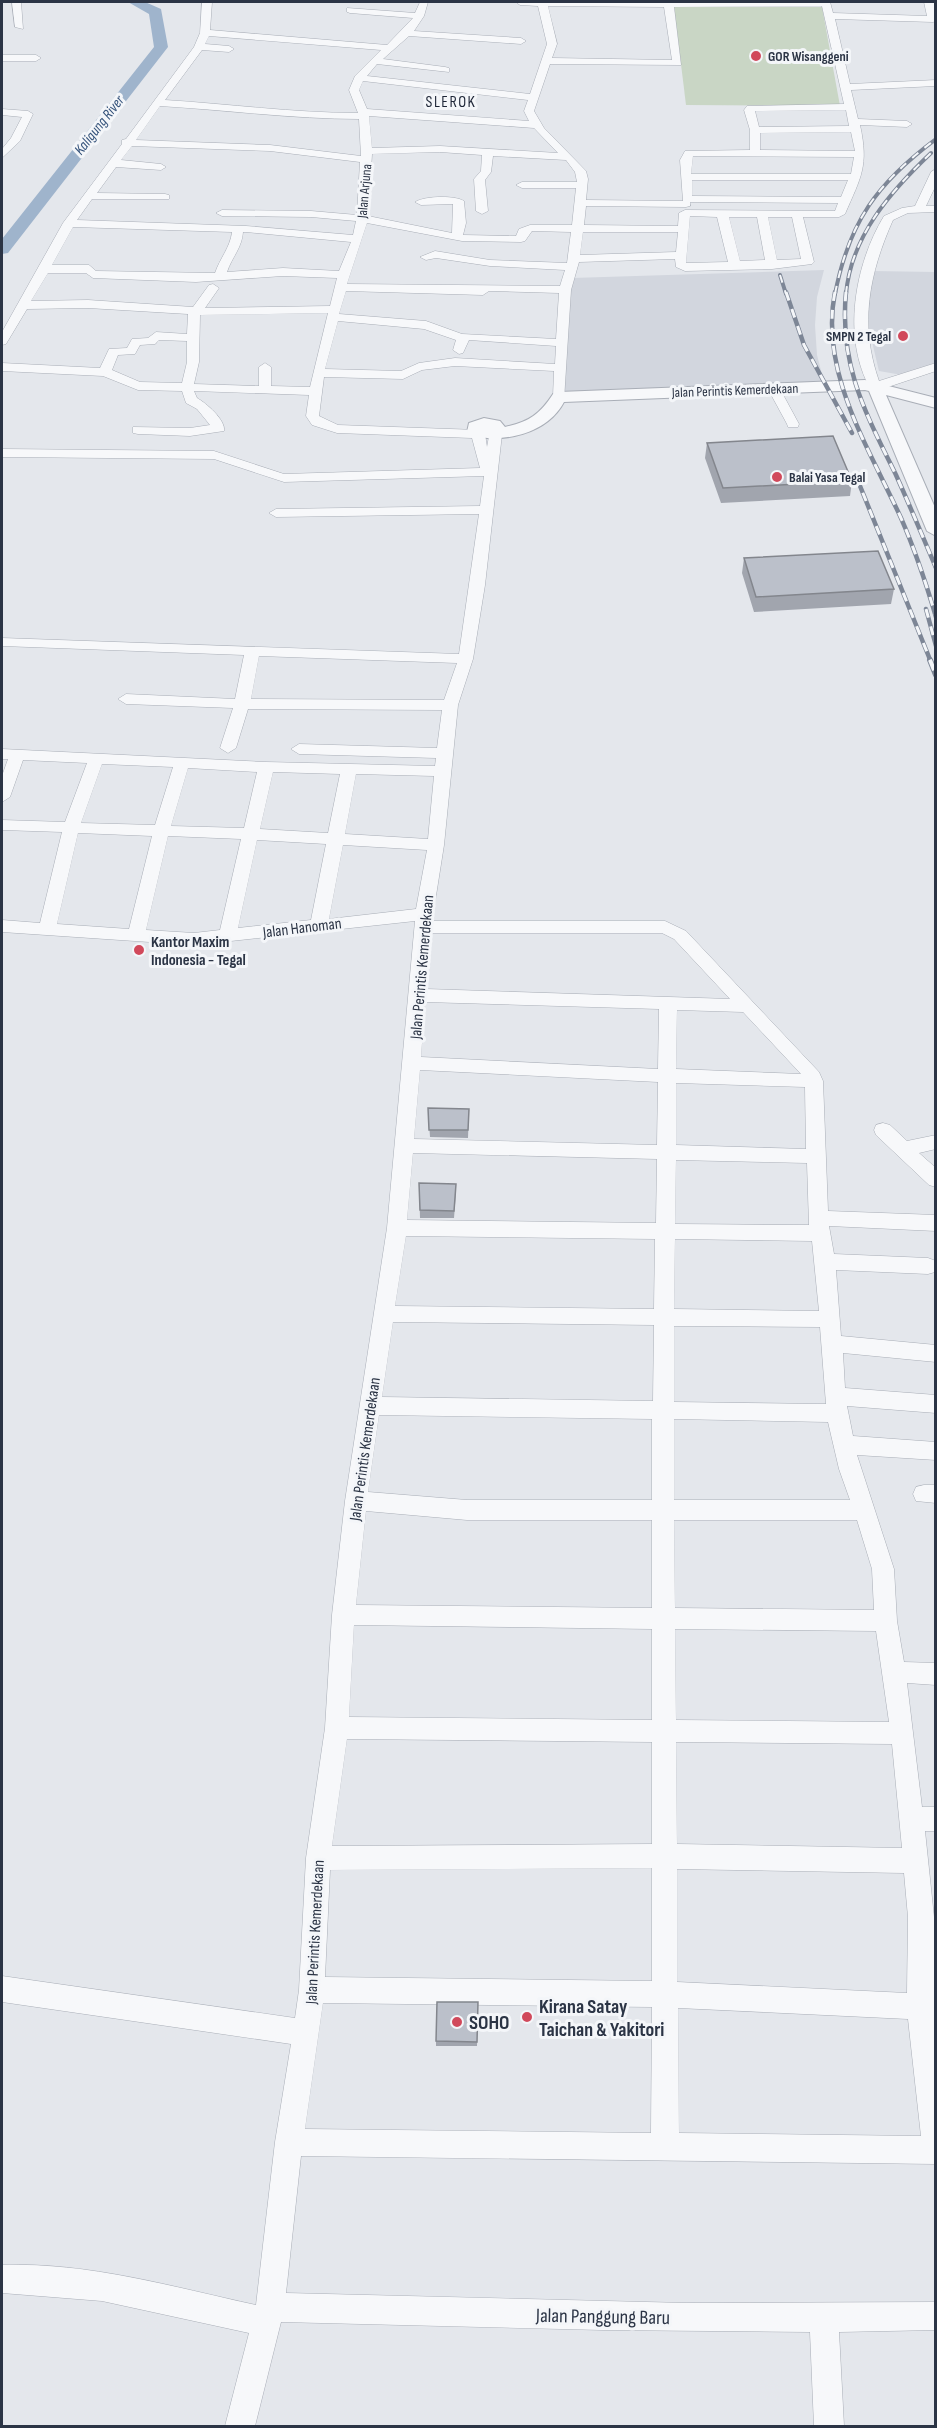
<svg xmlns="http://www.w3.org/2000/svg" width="937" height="2428" viewBox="0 0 937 2428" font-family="'Sofia Sans Condensed',sans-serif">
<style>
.built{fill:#d2d6de}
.green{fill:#c9d6c5}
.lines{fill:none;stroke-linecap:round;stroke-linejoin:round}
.river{fill:#9fb4cc;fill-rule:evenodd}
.minor-casing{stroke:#a9aeb7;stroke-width:1}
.tertiary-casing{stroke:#a9aeb7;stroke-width:2}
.minor{fill:#f7f8fa;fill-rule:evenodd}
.tertiary{fill:#f7f8fa;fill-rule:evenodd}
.rail-far2-casing{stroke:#7d8696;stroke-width:4}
.rail-far1-casing{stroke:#7d8696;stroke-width:4.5}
.rail-casing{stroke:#7d8696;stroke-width:6}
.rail-far2{stroke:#f4f6f9;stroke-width:2;stroke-dasharray:8;stroke-linecap:butt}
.rail-far1{stroke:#f4f6f9;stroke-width:3;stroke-dasharray:9;stroke-linecap:butt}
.rail{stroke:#f4f6f9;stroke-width:4;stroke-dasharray:11;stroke-linecap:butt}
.wall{fill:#a1a5ae}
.building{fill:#bbc0ca;stroke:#83868d;stroke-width:1.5}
.poi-dot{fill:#d1495b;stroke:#f4f6f9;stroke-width:2}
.labels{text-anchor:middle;stroke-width:6;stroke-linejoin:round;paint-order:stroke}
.far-poi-label{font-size:14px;font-weight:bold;fill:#2b3445;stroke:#f4f6f9;text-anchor:start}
.far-street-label{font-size:14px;fill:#2b3445;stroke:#f4f6f9}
.far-water-label{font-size:15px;font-style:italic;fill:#34527a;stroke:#f4f6f9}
.far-quarter-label{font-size:16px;letter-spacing:1.5px;fill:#1d2536;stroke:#f4f6f9}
.street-label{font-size:16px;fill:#2b3445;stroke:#f4f6f9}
.poi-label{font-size:16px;font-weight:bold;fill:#2b3445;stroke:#f4f6f9;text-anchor:start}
.near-poi-label{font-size:20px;font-weight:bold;fill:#2b3445;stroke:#f4f6f9;text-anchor:start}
.near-street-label{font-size:20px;fill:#2b3445;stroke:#f4f6f9}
</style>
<rect width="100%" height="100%" fill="#e4e7ec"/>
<path class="built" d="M824 270 817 297 815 325 817 355 825 386 562 393 572 278Z
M872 271 935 272V364L902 375 879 371 864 308Z"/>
<path class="green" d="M674 7H822L840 106 686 105Z"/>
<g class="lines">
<path class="river" d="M128 2H145L161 9 168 47 8 253 2 254V239L154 47 149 14Z"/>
<defs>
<path id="minor" d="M12 2H21L23 29 15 27Z
M202 2H212L210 30 387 45 413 18 350 13 347 12V8L415 13 420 2H428L424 16 414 31 521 38 526 41 521 44 409 36 383 59 445 67 449 68V72L377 64 367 76 530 94 547 44 538 6 520 5 516 2H830L833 13 927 16 924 2H934L936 21 933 22 835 19 850 84 936 80V86L851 90 858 119 907 121 912 124 907 127 860 125C869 166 861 177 845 214L839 217H803L814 262 812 264 772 269 685 271 676 267 675 259 579 262 571 290 564 400H554L553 397 554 371 455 366 422 370 403 379 324 377 319 416 338 425 478 430 485 434 487 447 490 431H500L502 434 485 585 473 659 458 705 444 845 432 921H665L686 931 819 1072 823 1081 828 1211 936 1215V1231L829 1226 834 1254 928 1258 936 1261 935 1272 928 1274 836 1270 841 1336 936 1345V1362L843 1353 845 1388 936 1395V1413L847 1406 853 1436 936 1442V1460L857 1455 894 1569 897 1621 904 1662 936 1663V1685L907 1683 922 1807H936V1831H925L934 1917 936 2164 301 2156 286 2293 686 2303 936 2302V2330L839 2332 844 2426H814L810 2332 603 2330 281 2322 255 2426H225L249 2333 102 2301 2 2293V2265C88 2262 173 2287 256 2305L275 2142 291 2044 2 2002V1976L295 2018 299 1990 306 1858 325 1728 332 1615 345 1501 387 1228 415 921 194 945 2 932V920L40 923 62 832 2 830V820L65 822 87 763 23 760 10 797 2 802V776L8 759H2V749L266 762 435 766 436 758 299 754 291 749 299 744 437 748 442 710 248 709 236 748 228 753 220 748 233 708 126 704 118 699 126 694 235 699 244 655 2 646V638L459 654 479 514 276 517 269 513 276 509 480 506 484 476 284 482 214 459 2 457V449L214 451 284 474 480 468 472 438 337 433 312 425 306 416 309 395 194 391 197 398C206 403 226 420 224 431L190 436 138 434 133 433V427L190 428 210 425 197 409 186 403 182 391 138 390 103 376 2 371V363L100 368 109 349 127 348 132 339 148 338 156 332 187 334 188 314 88 308 27 309 6 344 2 345V332L63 223 122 144V140L126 139 194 47 200 33ZM548 6 664 7 672 60 552 58 557 44ZM822 6 844 104 747 106 744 110 750 130V150L685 151 680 160 683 201 586 200 588 179 586 171 544 128 534 111 550 64 681 65 674 7ZM209 36 381 50 355 76 349 90 358 113C294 113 229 104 165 100L202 50 229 52 234 49 229 46 205 44ZM363 81 528 100 524 111 529 121 367 109 359 90ZM160 106C227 110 293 119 359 119L361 156 270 145 136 140ZM846 110 849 126 759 127 755 111ZM369 116 534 128 558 153 440 146 372 148ZM851 132 855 151 760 150V133ZM132 146 270 151 360 162 357 215 311 211 222 210 216 213 222 216 311 217 356 221 353 235 246 226 77 220 92 199H169V195L165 194 97 193 116 167 161 170 166 167 161 164 121 160ZM440 152 482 155 481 171 474 179 476 211 482 214 488 211 485 180 491 172 493 156 566 160 575 172 577 182H522L516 185 522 188H576L572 225H530L519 229 516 236 463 235 466 223 464 201C455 195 424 196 415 202L421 205 453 204 452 233 368 216 372 154ZM693 156 854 157 851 174H691ZM692 180H848L841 197 692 196ZM690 202 838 203 835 211 685 210 679 213 678 226 584 225 586 206 686 207 690 206ZM690 216 717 217 728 262 686 263ZM729 217H757L765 260 740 261ZM768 217H792L801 259 777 260ZM367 223 462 241 521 242 525 241 532 231 571 232 567 263 490 260 435 251 420 257 426 260 436 258 490 266 565 270 560 286 347 284ZM73 227 232 232C230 248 220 258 215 273L96 271 89 265H52ZM243 232H246L351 242 339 271 283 268 227 272C232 257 242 248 243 232ZM583 232H678L676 252 580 255ZM48 273H86L93 278 196 282 283 276 337 278 330 306 205 308 219 288 213 284 209 285 193 307 88 300 31 301ZM346 291 483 295 489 291 559 293 556 339 462 334 426 321 339 314ZM328 313 310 387 271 386V367L265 363 259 367V386L194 384 199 362 200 315ZM338 321 424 329 456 340 453 350 459 354 463 353 469 340 556 346 555 364 455 358 419 363 401 371 325 369ZM159 340 187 341V362L182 383 140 382 112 370 118 355 135 354 140 345 155 344ZM259 656 457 663 444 700 251 699ZM102 764 173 767 155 825 81 823ZM188 768 257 772 244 828 171 826ZM273 772 340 774 328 833 260 829ZM356 774 434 776 428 839 345 834ZM78 833 152 836 129 929 57 924ZM168 836 241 839 220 930 194 933 146 930ZM257 840 326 844 311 920 238 928ZM343 845 427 850 416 909 329 919ZM431 933H662L674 939 730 999 426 989ZM425 1002 659 1009 658 1069 421 1057ZM677 1010 743 1012 801 1074 676 1069ZM420 1070 658 1082 657 1145 414 1139ZM676 1083 805 1087 806 1149 676 1145ZM413 1153 657 1159 656 1223 407 1220ZM676 1160 807 1163 809 1225 675 1224ZM406 1236 655 1239 654 1309 395 1306ZM675 1239 812 1241 819 1311 674 1309ZM393 1322 654 1325 653 1401 382 1397ZM674 1326 820 1327 826 1404 674 1402ZM379 1415 652 1419V1500H467L368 1492ZM674 1419 828 1422 839 1469 850 1500H674ZM366 1511 467 1520H652V1608L356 1605ZM674 1520H857L872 1569 874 1610 675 1608ZM354 1625 652 1629V1720L349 1717ZM675 1629 876 1631 889 1722 676 1720ZM347 1739 652 1742V1844L332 1846ZM676 1742 892 1744 902 1848 677 1844ZM652 1868V1981L325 1977 330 1870ZM677 1869 904 1873 908 1917 907 1993 677 1982ZM323 2003 652 2007 651 2133 305 2129ZM678 2008 908 2019 921 2136 679 2133Z
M2 55H36L41 58 36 61H2Z
M2 109 28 111 33 114 20 141 2 158V149L11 138 22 117 2 115Z
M936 169V185L926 206H936V212L908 213 893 220C869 274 859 324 879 381L936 363V371L879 390H871C841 338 855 264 884 216L902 208 915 206 931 172Z
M774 385 780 389 799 424 798 427H788L787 424 768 389Z
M883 1123 890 1125 907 1141 936 1135V1149L919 1153 936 1168V1187L929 1185 876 1135 874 1130 876 1125Z
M924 1485H936V1503L916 1501 913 1494 916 1487Z"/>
<path id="tertiary" d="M865 380 936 398V408L886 395 936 510V536L927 531 869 391 865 390 564 402C547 434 503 444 469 435L467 432 469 423 484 418 500 421 505 427C529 422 540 414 553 394L559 392Z"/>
</defs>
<use href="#minor" class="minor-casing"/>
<use href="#tertiary" class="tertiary-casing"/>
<use href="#minor" class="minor"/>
<use href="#tertiary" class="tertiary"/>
<defs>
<path id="rail-far2" d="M780 275 786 294
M835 294C849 222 877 183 936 139
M846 294C851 236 891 191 931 153"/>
<path id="rail-far1" d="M786 292 804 345 852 433
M835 292C819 372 869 448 901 518 915 550 926 583 936 617
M846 292C839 365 865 412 896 475 910 506 923 537 936 568
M856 476 931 662
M926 609 936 646"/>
<path id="rail" d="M930 660 936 675"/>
</defs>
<use href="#rail-far2" class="rail-far2-casing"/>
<use href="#rail-far1" class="rail-far1-casing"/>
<use href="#rail" class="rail-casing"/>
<use href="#rail-far2" class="rail-far2"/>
<use href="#rail-far1" class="rail-far1"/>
<use href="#rail" class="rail"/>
</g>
<path class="wall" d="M707 443 852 481 850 496 721 503 705 458Z
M744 558 894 589 891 604 754 612 742 573Z
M428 1108 469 1109 468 1138 430 1137Z
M419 1183 456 1192 454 1218H420Z
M478 2002 477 2046H436V2041Z"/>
<path class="building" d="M833 436 852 481 723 488 707 443Z
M878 551 894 589 756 597 744 558Z
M428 1108 469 1109 468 1130H429Z
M419 1183 456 1184 454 1211 420 1210Z
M437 2002H478L477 2042 436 2041Z"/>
<g class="poi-dot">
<circle cx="756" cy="56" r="6"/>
<circle cx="903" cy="336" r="6"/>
<circle cx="777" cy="477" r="6"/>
<circle cx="139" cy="950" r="6"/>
<circle cx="527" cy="2017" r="6"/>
<circle cx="457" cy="2022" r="6"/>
</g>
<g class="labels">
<g class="far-poi-label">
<text x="768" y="61">GOR Wisanggeni</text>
<text x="891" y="341" text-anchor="end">SMPN 2 Tegal</text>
<text x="789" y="482">Balai Yasa Tegal</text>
</g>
<g class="far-street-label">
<text transform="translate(364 191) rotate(-85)" y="5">Jalan Arjuna</text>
<text transform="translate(735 390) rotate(-2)" y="5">Jalan Perintis Kemerdekaan</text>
</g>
<g class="far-water-label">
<text transform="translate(99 125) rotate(-52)" y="5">Kaligung River</text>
</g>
<g class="far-quarter-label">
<text x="451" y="107">SLEROK</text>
</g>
<g class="street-label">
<text transform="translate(302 927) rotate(-7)" y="6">Jalan Hanoman</text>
<text transform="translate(421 967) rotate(-85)" y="6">Jalan Perintis Kemerdekaan</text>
<text transform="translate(364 1449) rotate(-82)" y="6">Jalan Perintis Kemerdekaan</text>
<text transform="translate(314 1932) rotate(-87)" y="6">Jalan Perintis Kemerdekaan</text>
</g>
<g class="poi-label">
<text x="151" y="947">Kantor Maxim<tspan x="151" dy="18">Indonesia - Tegal</tspan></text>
</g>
<g class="near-poi-label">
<text x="539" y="2013">Kirana Satay<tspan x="539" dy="23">Taichan &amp; Yakitori</tspan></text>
<text x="469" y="2029">SOHO</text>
</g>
<g class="near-street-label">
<text transform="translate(603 2316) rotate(1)" y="7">Jalan Panggung Baru</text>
</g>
</g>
<rect width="937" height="2428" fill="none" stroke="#2b3445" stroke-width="6"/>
</svg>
